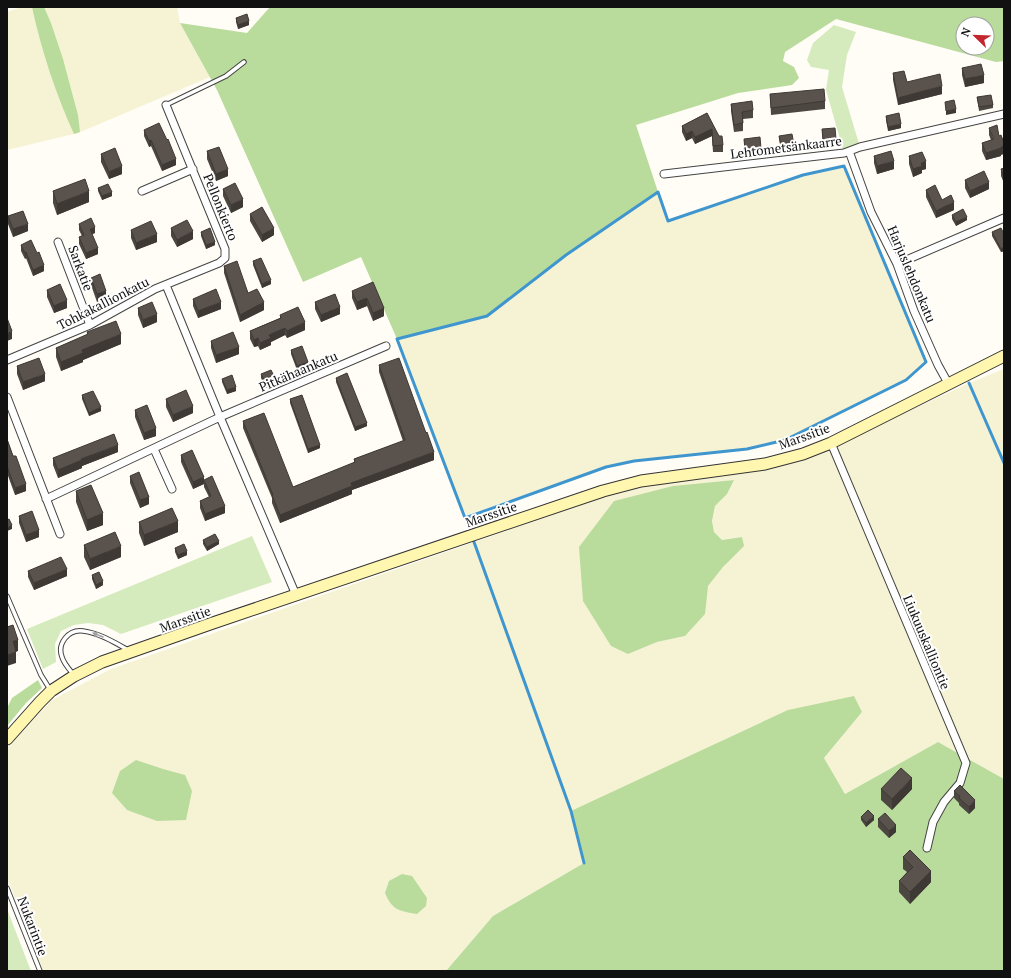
<svg xmlns="http://www.w3.org/2000/svg" width="1011" height="978" viewBox="0 0 1011 978" font-family="'PT Serif',serif">
<style>
.farmland{fill:#f6f3d4;fill-rule:evenodd}
.green{fill:#d5ebbd}
.forest{fill:#b9dc9c;fill-rule:evenodd}
.lines{fill:none;stroke-linecap:round;stroke-linejoin:round}
.stream{stroke:#3f96cf;stroke-width:3}
.service-casing{stroke:#444;stroke-width:5.5}
.minor-casing{stroke:#444;stroke-width:9}
.secondary-casing{stroke:#333;stroke-width:13}
.service{stroke:#fff;stroke-width:3.5}
.minor{stroke:#fff;stroke-width:7}
.secondary{stroke:#fff6b0;stroke-width:11}
.wall{fill:#4d4742}
.shaded-wall{fill:#3f3936}
.building{fill:#5a524d;stroke:#3f3936}
.oneway{fill:#a0a0a0}
.labels{text-anchor:middle;stroke-width:4;stroke-linejoin:round;paint-order:stroke}
.street-label{font-size:13px;fill:#111;stroke:#fff}
</style>
<rect width="100%" height="100%" fill="#fffdf5"/>
<path class="farmland" d="M22 7H177L180 23 210 77 78 133 7 150V12Z
M844 166 926 362 906 380 785 440 747 449 634 461 606 467 467 515 459 504 397 339 487 316 566 255 658 192 668 221 803 175Z
M1004 369V779L938 742 845 794 824 758 862 712 584 863 493 916 446 971H43L7 877V748L52 700 111 669 626 489 802 461 969 383ZM734 480 727 494 715 506 712 521 714 532 722 540 742 537 723 567 708 586 685 636 657 642 628 654 673 486Z"/>
<path class="green" d="M834 25 856 32 847 55 842 87 860 147 844 153 826 90 829 70 811 67 807 60 813 43Z
M252 536 272 582 121 634 103 625 88 623 74 625 61 631 55 644 56 662 43 669 27 629Z
M7 909 31 971H7Z"/>
<path class="forest" d="M32 7H44L51 23 63 59 78 115 80 132 74 134C56 95 41 49 32 7Z
M270 7H1004V61L996 62 836 19 785 52 783 61 794 67 799 78 792 85 738 93 636 125 658 192 566 255 487 316 397 339 361 257 303 282 217 90 180 23 247 33ZM963 24H987V48H963Z
M734 480 727 494 715 506 712 521 714 532 722 540 742 537 744 546 723 567 708 586 705 614 685 636 657 642 628 654 611 646 583 601 579 547 614 501 673 486Z
M38 680 42 688 26 703 7 726V708L12 698Z
M854 696 862 712 824 758 845 794 938 742 1004 779V971H446L493 916 584 863 571 811 788 710Z
M136 760 163 769 185 775 192 791 186 820 157 821 127 810 112 793 120 771Z
M402 874 412 876 427 898 426 906 417 914C399 911 392 910 385 893L389 881Z"/>
<g class="lines">
<path class="stream" d="M844 166 926 362 906 380 785 440 747 449 634 461 606 467 465 518 397 339 487 316 566 255 658 192 668 221 803 175Z
M969 383 1004 463
M474 542 571 811 584 863"/>
<defs>
<path id="service" d="M166 105 226 76 244 62
M7 596 41 675 51 691
M74 675C69 669 64 664 62 657 57 644 68 629 83 631 99 633 114 642 128 650
M7 888 40 971"/>
<path id="minor" d="M849 151 871 212 897 264 914 311 938 365 948 383
M664 174 844 153 860 147 1004 114
M142 191 193 169
M58 242 90 325
M897 264 1004 218
M166 285 220 417 296 595
M7 360 90 325 155 289 219 263 225 258V249L166 105
M7 397 60 534
M831 443 966 763 960 783 944 802 933 822 927 848
M154 449 172 489
M46 499 220 417 386 346"/>
<path id="secondary" d="M7 739 40 702 51 691 74 676 102 662 210 624 603 491 641 481 765 464 803 454 831 443 1004 356"/>
</defs>
<use href="#service" class="service-casing"/>
<use href="#minor" class="minor-casing"/>
<use href="#secondary" class="secondary-casing"/>
<use href="#service" class="service"/>
<use href="#minor" class="minor"/>
<use href="#secondary" class="secondary"/>
</g>
<path class="wall" d="M236 18 249 25 238 29 236 22Z
M962 68 984 83 965 87 962 75Z
M893 73 907 82 942 94 898 105 893 80Z
M770 94 825 101V109L771 115Z
M977 97 993 105V108L979 111Z
M731 104 753 110V118L743 119V131L734 132 731 111Z
M707 113 723 145V152H713L712 136 695 144 692 138 686 141 682 132V126Z
M886 116 901 128 888 131 886 120Z
M989 128 1001 156 986 160 982 151V143L991 140 989 135Z
M822 129 836 139V143L823 144Z
M144 130 167 140 176 165 162 171 151 146 149 147 144 136Z
M779 136 794 145V149L781 151Z
M744 139 761 149V153L745 154Z
M207 151 228 176 216 181 207 159Z
M101 154 122 174 109 179 101 162Z
M874 156 894 169 877 174 874 163Z
M909 156 926 169 922 170V173L913 177 909 164Z
M1004 168V183L1001 176V169Z
M965 180 989 189 970 198 965 188Z
M98 188 112 196 102 200 98 191Z
M223 189 243 207 231 213 223 196Z
M926 190 942 200 954 210 936 218 926 197Z
M53 191 89 202 57 215 53 203Z
M250 214 274 235 262 242 250 221Z
M952 215 967 220 956 226 952 219Z
M8 216 28 231 13 237 8 224Z
M79 224 95 233 92 234 98 254 86 259 79 244V237L82 236 79 230Z
M171 228 193 239 177 247 171 236Z
M131 230 157 242 136 250 131 238Z
M201 232 215 245 206 249 201 236Z
M992 232 1004 234V251L1001 252 992 236Z
M21 245 37 253 44 271 33 276 26 258 25 259 21 251Z
M253 261 271 284 262 288 253 265Z
M224 266 248 293 264 310 240 322 224 273Z
M91 278 106 298 97 302 91 285Z
M47 290 67 308 54 313 47 297Z
M352 291 384 308V316L373 321 367 306 357 310 352 298Z
M193 299 221 309 198 318 193 306Z
M315 302 340 314 321 322 315 309Z
M138 308 157 322 143 328 138 315Z
M280 315 305 330 287 338 285 335 271 342V345L260 350 258 346 254 347 250 339V331L280 318Z
M87 332 121 344 83 360V362L61 371 56 357V348L87 335Z
M211 341 239 354 216 363 211 348Z
M291 350 308 366 297 370 291 354Z
M379 365 434 460 352 490V494L280 523 272 503V498L243 428V421L293 487 354 463V459L403 441 379 372Z
M17 366 45 381 23 390 17 374Z
M261 374 276 384 266 388 261 378Z
M336 378 367 426 355 431 336 382Z
M222 379 236 391 227 394 222 382Z
M82 395 101 411 89 416 82 399Z
M166 399 193 413 173 422 166 407Z
M290 399 320 448 308 453 290 403Z
M135 410 156 436 144 440 135 417Z
M7 439 26 491 15 495 7 473Z
M118 452 82 466V468L58 478 53 465V458Z
M181 455 204 480 225 513 205 521 200 508V501L209 497 204 487V484L193 489 181 462Z
M130 476 149 504 140 508 130 483Z
M76 491 103 525 87 531 76 502Z
M19 516 39 537 26 542 19 523Z
M139 522 178 532 144 546 139 533Z
M203 540 219 544 207 551 203 544Z
M84 545 121 557 90 570 84 557Z
M175 548 187 555 178 559 175 552Z
M28 571 67 576 34 590 28 577Z
M92 575 103 585 96 589 92 579Z
M881 789H912L892 810 881 800Z
M954 791 975 808 969 814 959 805V803L954 798Z
M861 817 874 820 866 827 861 820Z
M878 819 896 832 889 838 878 827Z
M903 857 931 882 910 904 899 892V881L907 872 903 869Z"/>
<path class="shaded-wall" d="M249 21V25L238 29V25Z
M984 75V83L965 87V79Z
M942 86V94L898 105V98Z
M956 109V113L946 115V111Z
M901 124V128L888 131V127Z
M712 129V136L695 144V137Z
M692 131V138L686 141V134Z
M151 140V146L149 147V141Z
M1004 146V154L1001 155V156L986 160V153Z
M176 159V165L162 171V165Z
M894 161V169L877 174V166Z
M926 161V169L922 170V173L913 177V169L921 163Z
M122 166V174L109 179V172Z
M228 169V176L216 181V174Z
M989 182V189L970 198V191Z
M89 191V202L57 215V204Z
M112 192V196L102 200V196Z
M243 199V207L231 213V205Z
M954 202V210L936 218V211Z
M967 217V220L956 226V222Z
M28 224V231L13 237V229Z
M95 227V233L90 235V229Z
M274 228V235L262 242V235Z
M193 231V239L177 247V240Z
M157 234V242L136 250V243Z
M215 242V245L206 249V245Z
M1004 247V251L1001 252V249Z
M98 248V254L86 259V253Z
M26 252V258L25 259V253Z
M44 265V271L33 276V270Z
M271 280V284L262 288V284Z
M106 291V298L97 302V294Z
M367 298V306L357 310V302Z
M67 300V308L54 313V306Z
M221 302V309L198 318V311Z
M264 302V310L240 322V315Z
M340 307V314L321 322V315Z
M384 308V316L373 321V313Z
M157 314V322L143 328V320Z
M305 322V330L287 338V331Z
M285 328V335L271 342V345L260 350V343L269 335Z
M12 331V339L7 341V334Z
M121 334V344L83 360V362L61 371V362L82 350Z
M258 338V346L254 347V340Z
M239 347V354L216 363V355Z
M308 362V366L297 370V366Z
M45 374V381L23 390V382Z
M276 380V384L266 388V384Z
M236 387V391L227 394V390Z
M193 406V413L173 422V415Z
M101 407V411L89 416V413Z
M367 423V426L355 431V427Z
M156 428V436L144 440V433Z
M118 445V452L82 466V468L58 478V470L81 459Z
M320 445V448L308 453V449Z
M434 452V460L352 490V494L280 523V515L351 483Z
M204 477V484L193 489V482Z
M26 484V491L15 495V488Z
M149 497V504L140 508V500Z
M225 506V513L205 521V514Z
M103 513V525L87 531V520Z
M178 521V532L144 546V535Z
M12 525V529L7 531V528Z
M39 530V537L26 542V535Z
M219 541V544L207 551V547Z
M121 546V557L90 570V559Z
M187 551V555L178 559V555Z
M67 569V576L34 590V583Z
M103 581V585L96 589V585Z
M18 640V651L13 653V641Z
M16 652V663L7 666V655Z
M912 778V789L892 810V799Z
M975 800V808L969 814V807Z
M874 816V820L866 827V823Z
M896 825V832L889 838V831Z
M931 871V882L910 904V892Z"/>
<path class="building" d="M247 14 249 21 238 25 236 18Z
M981 64 984 75 965 79 962 68Z
M904 71 907 82 940 74 942 86 898 98 893 73Z
M824 89 825 101 771 108 770 94Z
M991 95 993 105 979 107 977 97Z
M954 100 956 109 946 111 945 102Z
M752 101 753 110 742 112 743 123 734 125 731 104Z
M707 113 719 136H722L723 145 713 146 712 129 695 137 692 131 686 134 682 126Z
M899 113 901 124 888 127 886 116Z
M159 123 167 140 168 139 176 159 162 165 151 140 149 141 144 130Z
M997 125 999 136 1001 135 1004 143V146L1001 147V148L986 153 982 143 994 139 989 128Z
M835 128 836 139 823 140 822 129Z
M792 134 794 145 781 147 779 136Z
M760 137 761 149 745 150 744 139Z
M219 147 228 169 216 174 207 151Z
M115 148 122 166 109 172 101 154Z
M891 151 894 161 877 166 874 156Z
M922 152 926 161 921 163 922 166 913 169 909 156Z
M1004 168V177L1001 169Z
M984 171 989 182 970 191 965 180Z
M85 179 89 191 57 204 53 191Z
M235 183 243 199 231 205 223 189Z
M108 184 112 192 102 196 98 188Z
M935 185 942 200 951 195 954 202 936 211 926 190Z
M262 207 274 228 262 235 250 214Z
M963 209 967 217 956 222 952 215Z
M23 211 28 224 13 229 8 216Z
M91 218 95 227 90 229 98 248 86 253 79 237 84 235 79 224Z
M187 220 193 231 177 240 171 228Z
M151 221 157 234 136 243 131 230Z
M210 228 215 242 206 245 201 232Z
M1001 228 1004 234V247L1001 249 992 232Z
M31 240 37 253 39 252 44 265 33 270 26 252 25 253 21 245Z
M261 258 271 280 262 284 253 261Z
M237 261 248 293 257 289 264 302 240 315 224 266Z
M100 274 106 291 97 294 91 278Z
M373 282 384 308 373 313 367 298 357 302 352 291Z
M60 284 67 300 54 306 47 290Z
M216 289 221 302 198 311 193 299Z
M335 294 340 307 321 315 315 302Z
M152 302 157 314 143 320 138 308Z
M298 307 305 322 287 331 285 328 269 335 271 338 260 343 258 338 254 340 250 331 281 318 280 315Z
M7 318 12 331 7 334Z
M116 321 121 334 82 350 83 353 61 362 56 348 88 334 87 332Z
M233 332 239 347 216 355 211 341Z
M302 346 308 362 297 366 291 350Z
M39 358 45 374 23 382 17 366Z
M399 358 426 433 427 432 434 452 351 483 352 486 280 515 272 495H273L243 421 264 413 293 487 355 462 354 459 405 440 379 365Z
M271 370 276 380 266 384 261 374Z
M347 373 367 423 355 427 336 378Z
M232 375 236 387 227 390 222 379Z
M186 390 193 406 173 415 166 399Z
M93 391 101 407 89 413 82 395Z
M302 395 320 445 308 449 290 399Z
M147 405 156 428 144 433 135 410Z
M114 434 118 445 81 459 82 460 58 470 53 458Z
M7 439 13 456H16L26 484 15 488 7 466Z
M192 450 204 477 193 482 181 455Z
M139 472 149 497 140 500 130 476Z
M212 476 225 506 205 514 200 501 211 496 204 480Z
M91 485 103 513 87 520 76 491Z
M172 508 178 521 144 535 139 522Z
M32 511 39 530 26 535 19 516Z
M9 519 12 525 7 528V520Z
M115 532 121 546 90 559 84 545Z
M215 534 219 541 207 547 203 540Z
M184 544 187 551 178 555 175 548Z
M61 557 67 569 34 583 28 571Z
M99 572 103 581 96 585 92 575Z
M13 625 18 640 13 641 16 652 7 655V627Z
M901 768 912 778 892 799 881 789Z
M960 785 975 800 969 807 959 798 960 796 954 791Z
M868 810 874 816 866 823 861 817Z
M885 813 896 825 889 831 878 819Z
M910 850 931 871 910 892 899 881 913 867 903 857Z"/>
<defs><path id="oneway-solid" d="M-6-.8H1V-3.2L6.5 0L1 3.2V.8H-6Z"/></defs>
<use class="oneway" href="#oneway-solid" transform="translate(98 635) rotate(-158)"/>
<g class="labels">
<g class="street-label">
<text transform="translate(786 147) rotate(-7)" y="5">Lehtometsänkaarre</text>
<text transform="translate(221 207) rotate(68)" y="5">Pellonkierto</text>
<text transform="translate(81 268) rotate(69)" y="5">Sarkatie</text>
<text transform="translate(912 274) rotate(67)" y="5">Harjuslehdonkatu</text>
<text transform="translate(103 303) rotate(-27)" y="5">Tohkakallionkatu</text>
<text transform="translate(298 371) rotate(-23)" y="5">Pitkähaankatu</text>
<text transform="translate(804 436) rotate(-20)" y="5">Marssitie</text>
<text transform="translate(491 514) rotate(-19)" y="5">Marssitie</text>
<text transform="translate(185 619) rotate(-20)" y="5">Marssitie</text>
<text transform="translate(927 642) rotate(67)" y="5">Liukuuskalliontie</text>
<text transform="translate(33 926) rotate(69)" y="5">Nukarintie</text>
</g>
</g>
<rect width="1011" height="978" fill="none" stroke="#111111" stroke-width="16"/>
<g transform="translate(975 36) rotate(293)"><circle r="19" fill="#ffffff" stroke="#a0a0a0"/>
<path d="M0-3L7 15L0 10L-7 15Z" fill="#c4262e"/>
<text y="-6" font-size="11" font-weight="bold" text-anchor="middle" fill="#111111">N</text>
</g>
</svg>
